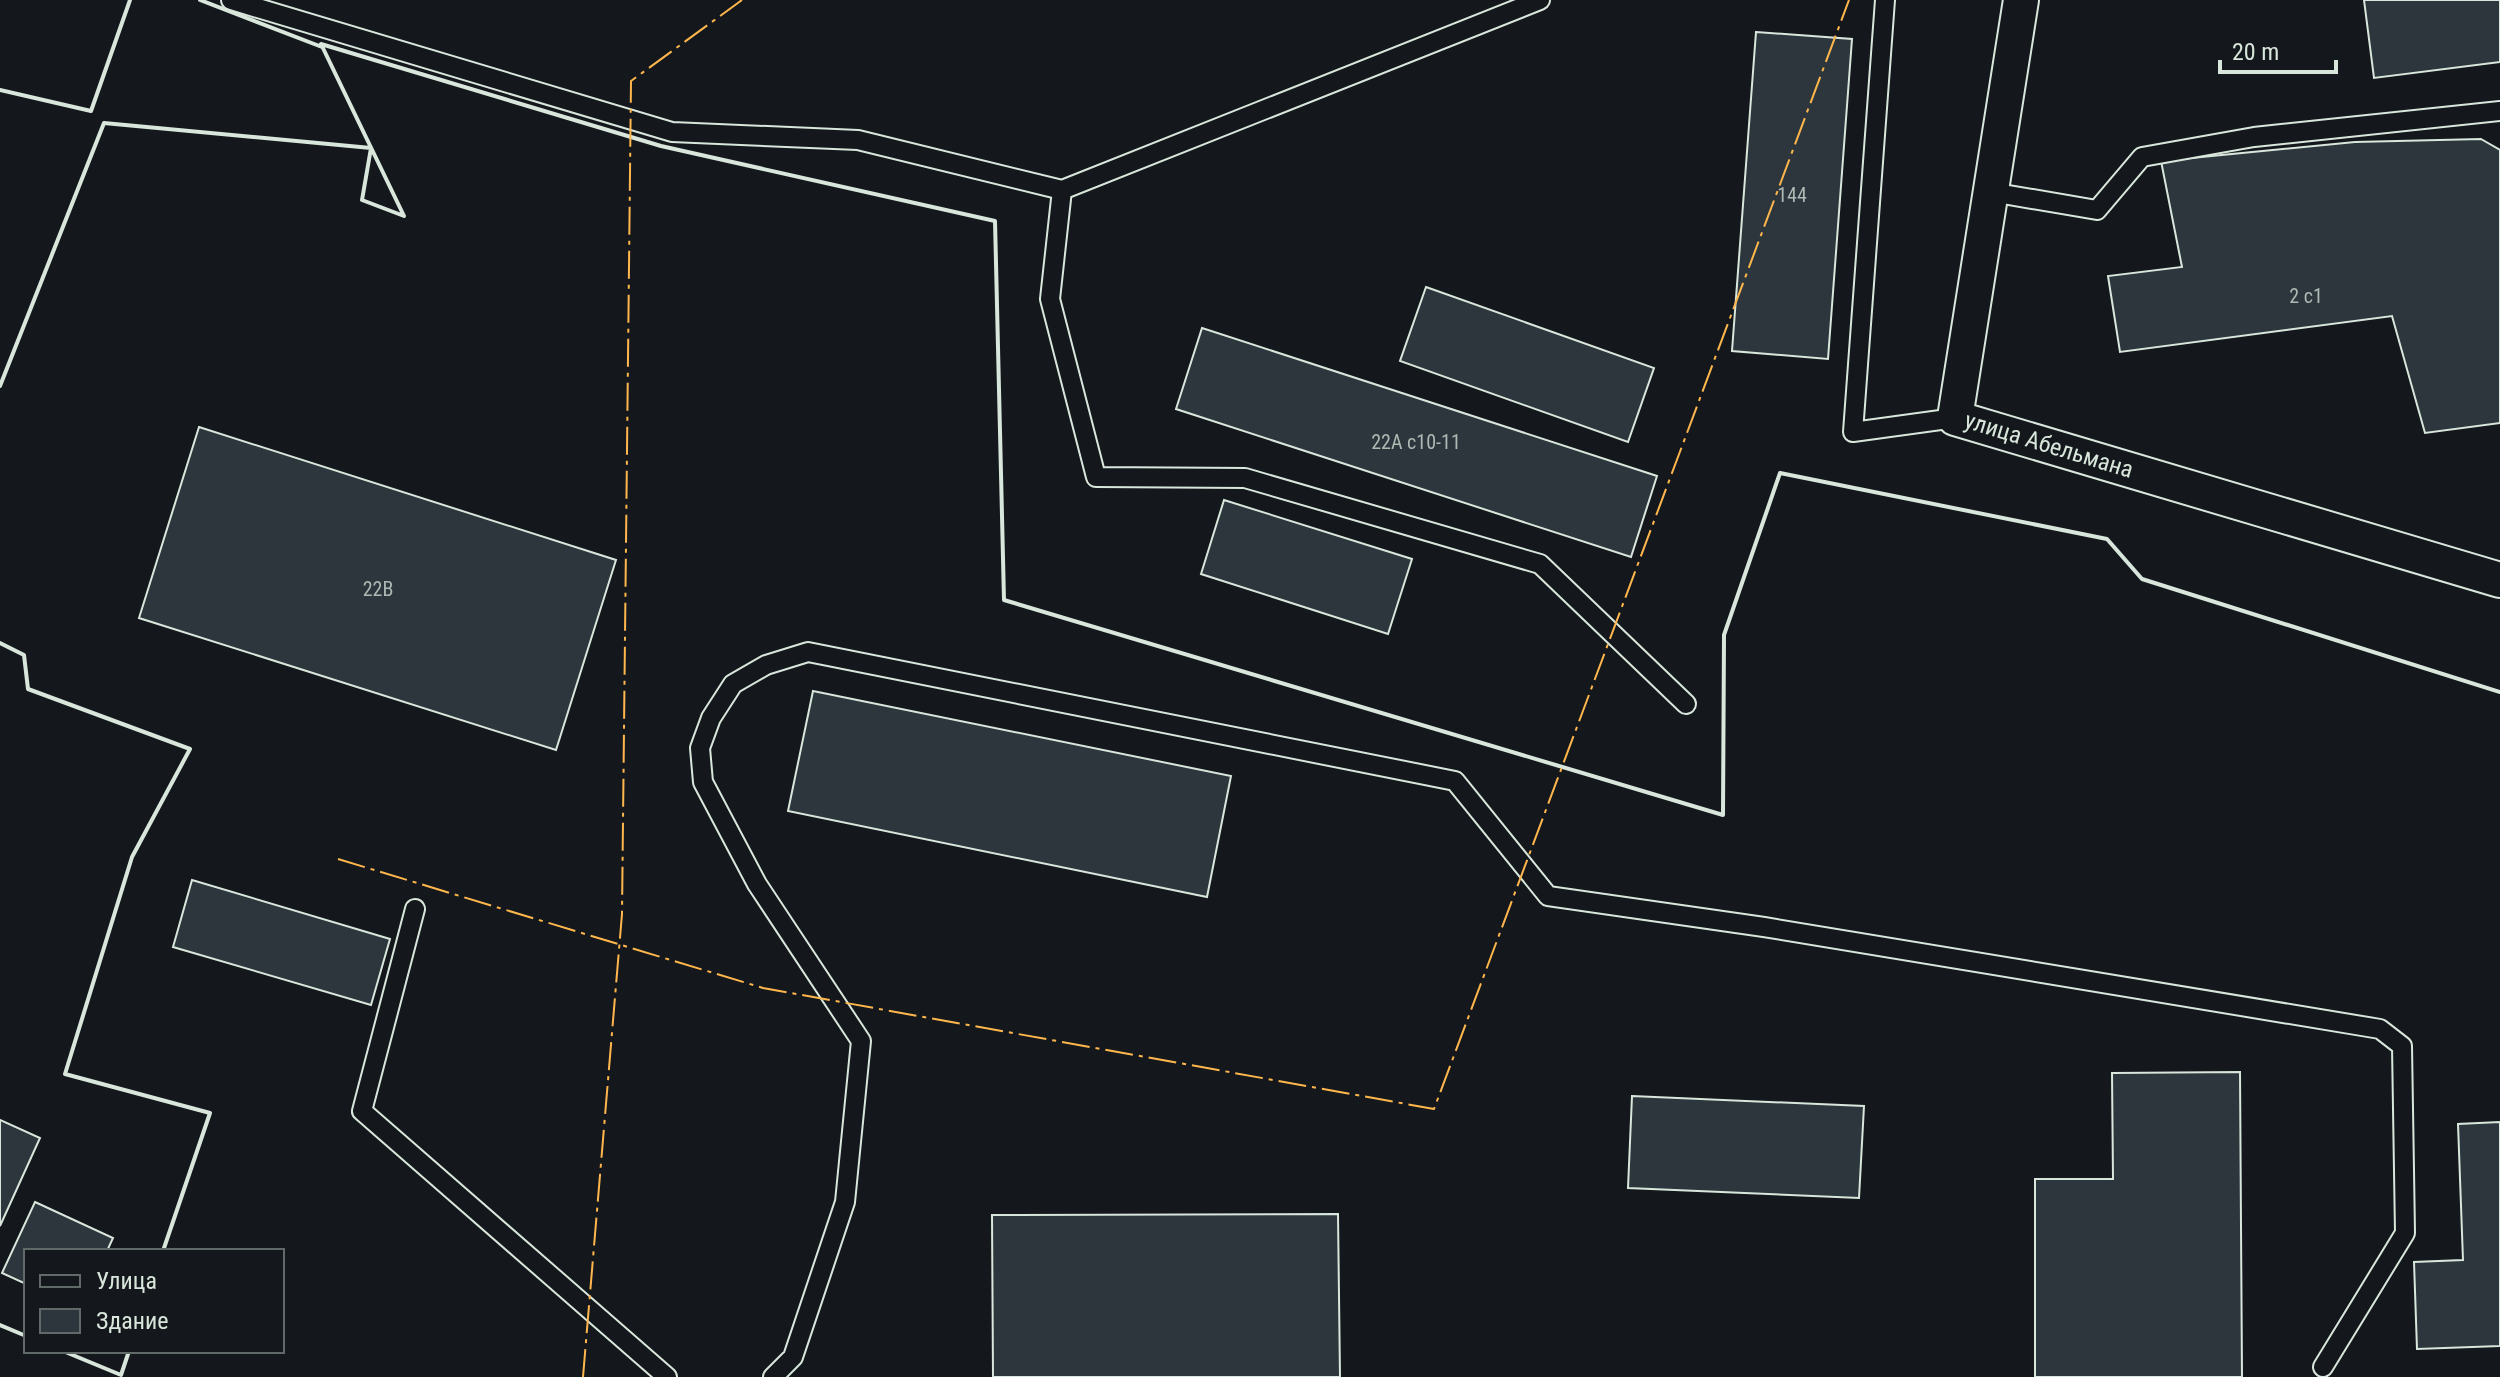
<svg xmlns="http://www.w3.org/2000/svg" width="2500" height="1377" viewBox="0 0 2500 1377" font-family="'Roboto Condensed',sans-serif">
<style>
.building{fill:#2c363c;stroke:#d8e6dc;stroke-width:2}
.lines{fill:none;stroke-linecap:round;stroke-linejoin:round}
.service-casing{stroke:#d8e6dc;stroke-width:22}
.minor-casing{stroke:#d8e6dc;stroke-width:38}
.service{stroke:#14181c;stroke-width:18}
.minor{stroke:#14181c;stroke-width:34}
.wall{stroke:#d8e6dc;stroke-width:4}
.power{stroke:#ffb74d;stroke-width:2;stroke-dasharray:28 6 4 6;stroke-linecap:butt}
.labels{text-anchor:middle;stroke-width:6;stroke-linejoin:round;paint-order:stroke}
.number-label{font-size:20px;fill:#adbab4}
.street-label{font-size:24px;fill:#d8e6dc;stroke:#14181c}
</style>
<rect width="100%" height="100%" fill="#14181c"/>
<path class="building" d="M2364 0H2500V62L2374 78Z
M1756 32 1852 39 1828 359 1732 351Z
M2481 139 2500 150V423L2425 433 2392 316 2120 352 2108 276 2182 267 2161 161 2355 142Z
M1426 287 1654 368 1628 442 1400 361Z
M1202 328 1657 476 1631 557 1176 409Z
M199 427 616 560 556 750 139 618Z
M1224 500 1412 559 1388 634 1201 574Z
M813 691 1231 776 1207 897 788 811Z
M192 880 390 939 371 1005 173 947Z
M2240 1072 2242 1377H2035V1179H2113L2112 1073Z
M1632 1096 1864 1106 1859 1198 1628 1188Z
M0 1120 40 1138 0 1226Z
M2500 1122V1346L2417 1349 2414 1262 2463 1260 2458 1124Z
M35 1202 113 1238 107 1251H26V1284L2 1273Z
M1338 1214 1340 1377H993L992 1215Z"/>
<g class="lines">
<defs>
<path id="service" d="M231 0 672 132 858 140 1062 190
M1540 0 1062 190 1050 299 1096 477 1245 478 1540 564 1686 704
M1885 0 1853 432 1955 418
M1991 192 2097 210 2142 157 2254 137 2500 111
M415 909 362 1111 667 1377
M773 1377 793 1357 845 1202 861 1041 757 884 703 782 700 748 711 718 733 684 766 665 808 652 1455 781 1548 896 1764 927 2380 1029 2402 1046 2405 1233 2323 1367"/>
<path id="minor" d="M2021 0 1955 418 2500 580"/>
</defs>
<use href="#service" class="service-casing"/>
<use href="#minor" class="minor-casing"/>
<use href="#service" class="service"/>
<use href="#minor" class="minor"/>
<path class="wall" d="M200 0 322 47
M0 90 91 111 130 0
M0 386 104 123 371 148 362 200 404 216 321 44 661 146 995 221 1004 600 1723 815 1724 635 1780 473 2107 539 2142 579 2500 692
M0 643 24 655 28 689 190 749 132 857 65 1074 210 1113 163 1251
M0 1325 26 1336
M63 1351 121 1375 129 1351"/>
<path class="power" d="M338 859 763 988 1434 1109 1849 0
M583 1377 622 914 631 81 742 0"/>
</g>
<g class="labels">
<g class="number-label">
<text x="1792" y="202">144</text>
<text x="2306" y="303">2 с1</text>
<text x="1416" y="449">22А с10-11</text>
<text x="378" y="596">22В</text>
</g>
<g class="street-label">
<text transform="translate(2049 445) rotate(17)" y="8">улица Абельмана</text>
</g>
</g>
<rect x="24" y="1249" width="260" height="104" fill="#14181c" stroke="#626a69" stroke-width="2"/>
<rect x="40" y="1275" width="40" height="12" fill="#14181c" stroke="#626a69" stroke-width="2"/>
<text x="96" y="1289" font-size="24" fill="#d8e6dc">Улица</text>
<rect x="40" y="1309" width="40" height="24" fill="#2c363c" stroke="#626a69" stroke-width="2"/>
<text x="96" y="1329" font-size="24" fill="#d8e6dc">Здание</text>
<path d="M2220 60v12h116v-12" fill="none" stroke="#d8e6dc" stroke-width="4"/>
<text x="2232" y="60" font-size="24" fill="#d8e6dc" stroke="#14181c" stroke-width="6" paint-order="stroke">20 m</text>
</svg>
